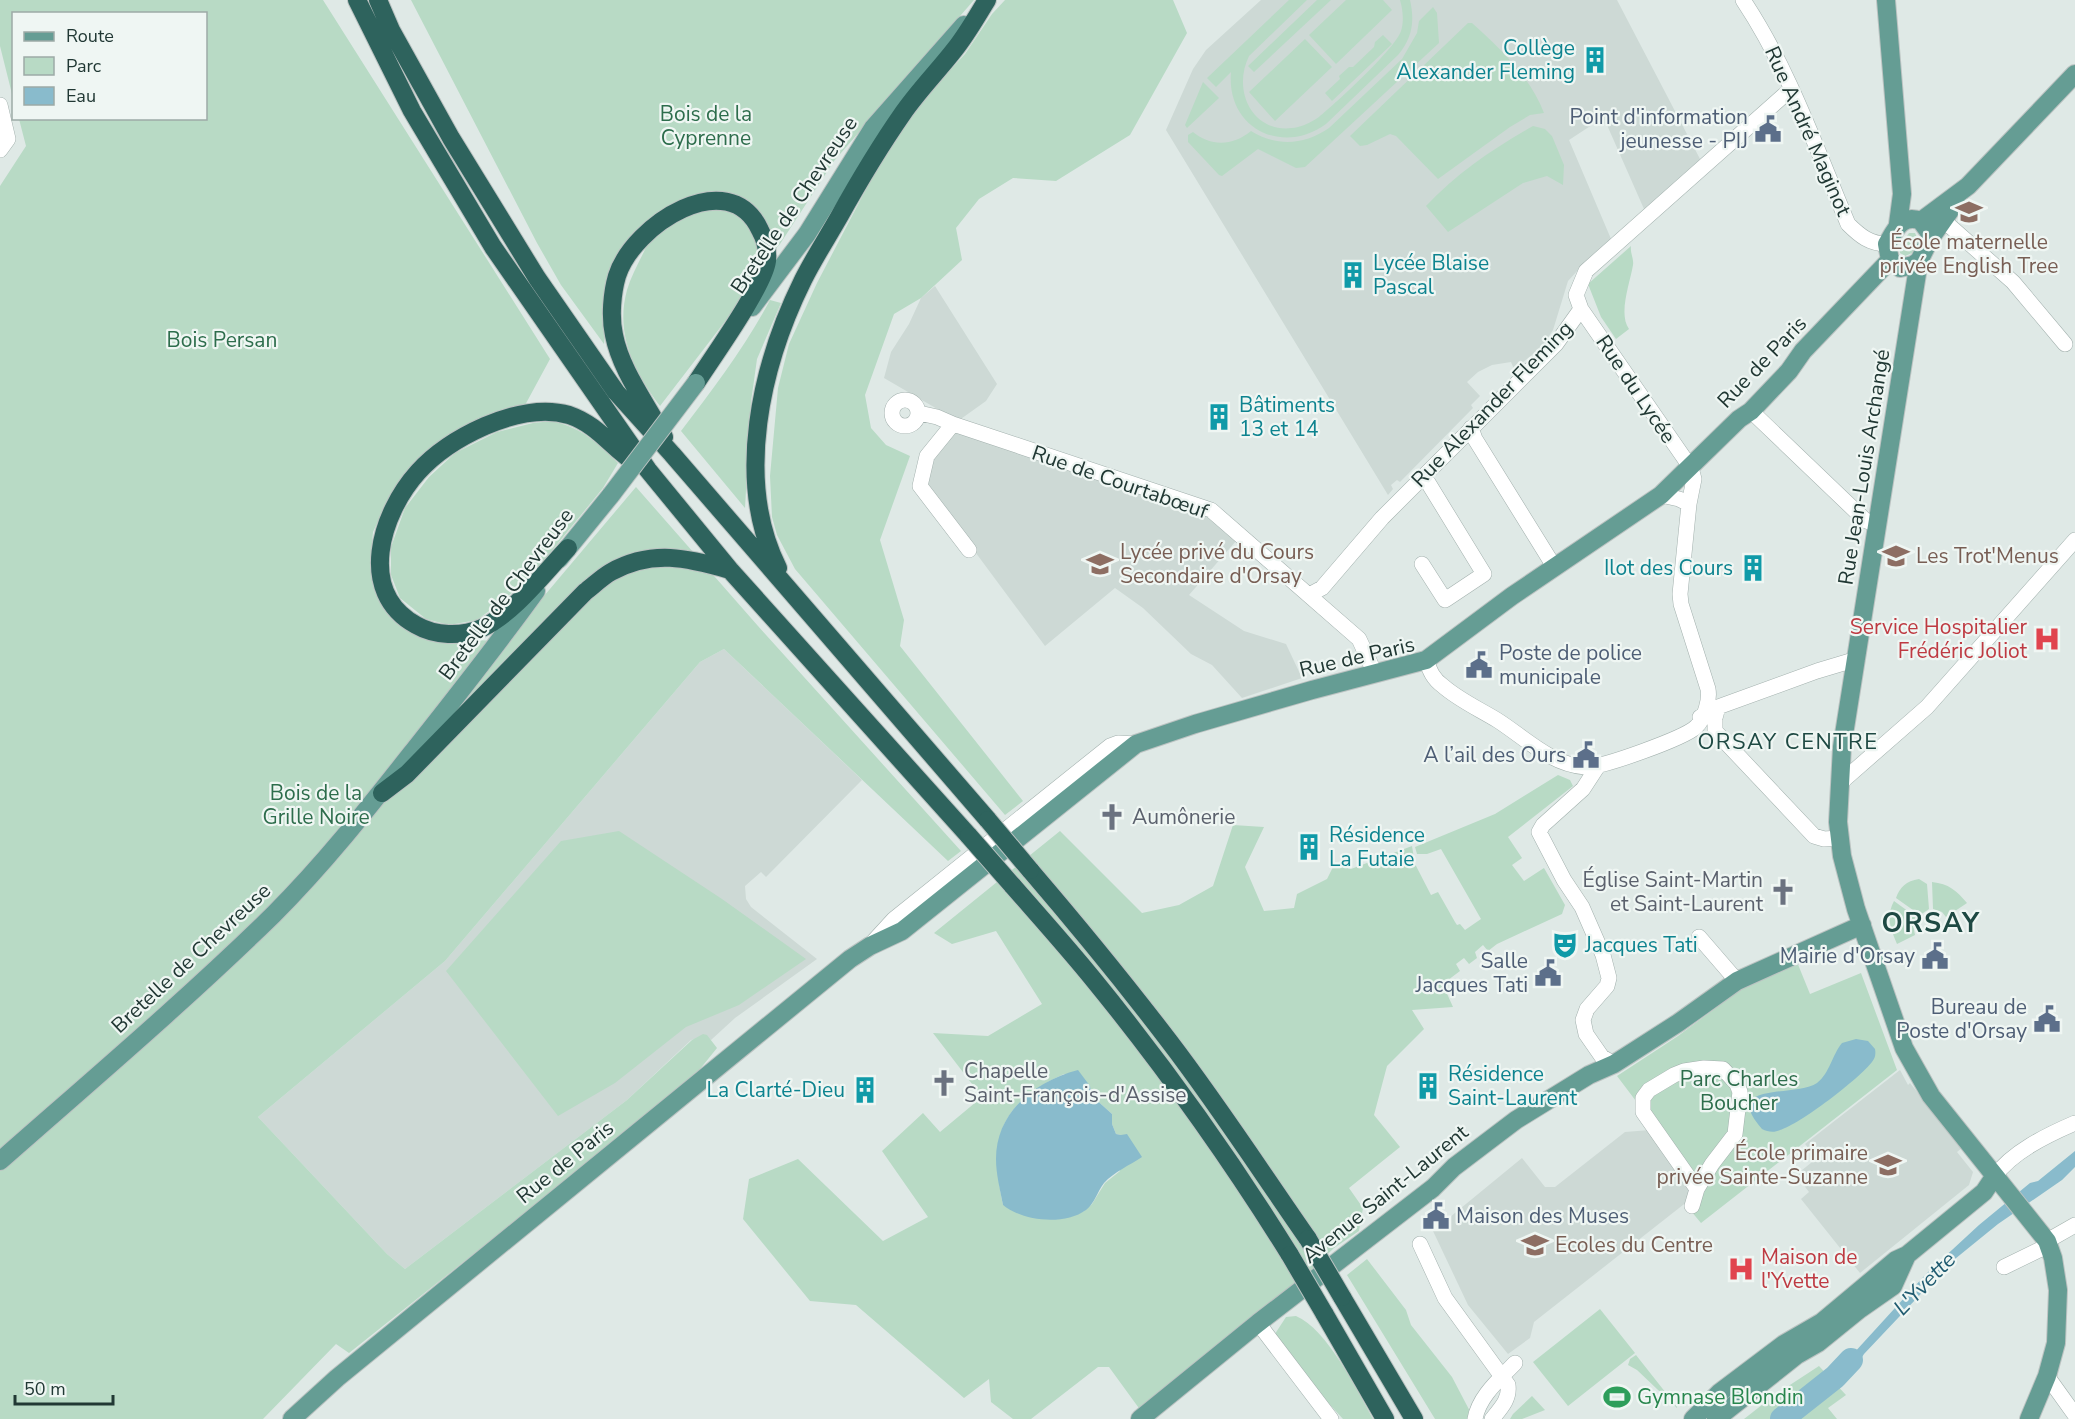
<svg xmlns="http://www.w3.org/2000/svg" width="2075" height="1419" viewBox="0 0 2075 1419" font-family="'Nunito Sans',sans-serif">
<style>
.built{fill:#cdd9d5}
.green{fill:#b8dac5;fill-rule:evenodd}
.water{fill:#89bbcc}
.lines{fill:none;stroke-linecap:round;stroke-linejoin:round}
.river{stroke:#89bbcc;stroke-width:24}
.minor-casing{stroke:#a2b0ad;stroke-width:16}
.major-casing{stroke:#bcc3c2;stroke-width:20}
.highway-casing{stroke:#bcc3c2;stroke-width:20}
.minor{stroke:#fff;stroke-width:15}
.major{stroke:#659d94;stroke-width:18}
.highway{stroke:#2e635d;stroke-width:18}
.major-bridge-casing{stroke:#bcc3c2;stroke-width:20;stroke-linecap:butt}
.highway-bridge-casing{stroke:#bcc3c2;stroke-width:20;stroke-linecap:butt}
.major-bridge{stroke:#659d94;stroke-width:18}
.highway-bridge{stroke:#2e635d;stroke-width:18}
.labels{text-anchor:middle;stroke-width:4.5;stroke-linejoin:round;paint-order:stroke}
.culture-label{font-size:21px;fill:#0d838f;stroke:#eff6f3;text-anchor:start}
.park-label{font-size:21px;fill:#2d6d4c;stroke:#eff6f3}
.service-label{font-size:21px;fill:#4e5e75;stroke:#eff6f3;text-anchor:end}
.street-label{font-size:21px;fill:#213834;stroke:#eff6f3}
.education-label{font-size:21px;fill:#785e54;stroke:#eff6f3;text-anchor:start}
.health-label{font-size:21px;fill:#be3a42;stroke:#eff6f3;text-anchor:end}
.worship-label{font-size:21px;fill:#5b616d;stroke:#eff6f3;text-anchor:start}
.leisure-label{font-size:21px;fill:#27864d;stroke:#eff6f3;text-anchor:start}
.neighbourhood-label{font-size:22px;letter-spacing:1.5px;fill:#1e4943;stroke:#eff6f3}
.water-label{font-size:22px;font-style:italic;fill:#1f5b70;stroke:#eff6f3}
.district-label{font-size:27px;font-weight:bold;letter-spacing:1.5px;fill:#1e4943;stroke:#eff6f3}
</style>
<rect width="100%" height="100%" fill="#dfe9e6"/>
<path class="built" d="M1261 0H1617L1700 159 1644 209 1607 125 1598 121 1569 140 1611 239 1589 258 1568 281 1553 330 1541 348 1514 369 1511 362 1492 365 1478 372 1467 382 1480 396 1471 405 1473 408 1400 482 1397 480 1391 485 1393 489 1388 495 1166 130 1193 69 1206 50Z
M935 286 997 384 986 401 958 421 884 378 891 352 909 324 921 298Z
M955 432 1206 515 1236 541 1189 595 1244 631 1286 644 1302 678 1242 698 1212 665 1191 654 1143 608 1115 588 1045 646 924 483 934 455Z
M724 649 862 780 766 877 761 872 745 886 746 899 751 907 817 959 735 1018 711 1040 706 1037 691 1040 627 1100 405 1269 387 1254 258 1117 445 961 700 662Z
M1900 1070 1908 1085 1910 1083 1962 1148 1957 1152 1973 1172 1969 1185 1860 1273 1801 1199 1809 1192 1796 1175 1817 1158 1805 1144Z
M1650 1130 1692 1191 1688 1201 1534 1322 1530 1338 1508 1354 1468 1305 1433 1231 1522 1158 1545 1187H1555L1625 1132Z"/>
<path class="green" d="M0 0H323L550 359 524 407 416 464 391 494 373 532 370 567 388 607 427 639 506 641 636 487 758 626 961 851 948 861 724 649 700 662 445 961 258 1117 387 1254 405 1269 627 1100 692 1040 703 1034 707 1035 717 1048 700 1069 593 1159 349 1353 336 1344 263 1419H0V186L26 146 19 119 206 118V14H14L13 98 0 46Z
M411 0H974L834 161 780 244 756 271 733 311 660 406C634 372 615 334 627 290 632 273 643 255 650 239L632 234 612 271 604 344 561 285 537 243Z
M1005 0H1173L1187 33 1130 135 1056 181 1013 178 979 199 956 228 962 260 921 298 894 314 865 395 871 428 886 445 910 456 880 540 904 620 900 646 1023 801 1005 815 795 569 777 535 772 517 770 476 778 388 789 344 817 283 875 172 914 109 965 54 992 14Z
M1289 0H1307L1249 56C1231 93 1255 137 1298 127 1306 125 1313 121 1319 117 1336 103 1395 49 1401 31 1404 22 1403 10 1400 0H1410C1415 22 1412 38 1398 55L1326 124C1282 156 1226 128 1231 72L1216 87 1207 78Z
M1317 0H1331L1254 72 1248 66Z
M1346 0H1383L1392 10 1336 64 1309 35Z
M1433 7 1437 13 1439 43 1305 167 1296 168 1258 149 1222 176 1219 175 1188 142V135L1193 132C1211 147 1233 146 1251 131 1277 147 1304 145 1329 128L1402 59 1417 33 1419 21Z
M1468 23H1472C1499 47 1531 78 1544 113L1530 115 1510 127 1438 179 1396 136 1390 134 1367 145 1360 146 1350 136Z
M1383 35 1392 44 1332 101 1325 93 1340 79 1339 76 1349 67H1353L1374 47 1375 42Z
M1305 39 1332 67 1275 121 1249 92Z
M1203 82 1219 98 1187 128 1185 125Z
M1533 126 1545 129 1552 136 1564 165 1563 185 1547 176 1523 183 1448 232 1426 206C1457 173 1494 148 1533 126Z
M1909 233H1915L1918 240 1912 253 1905 256 1900 253 1899 248Z
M1631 246C1630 253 1634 259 1633 265 1630 283 1618 314 1629 329L1616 339 1601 317 1588 284Z
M770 300 781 303 757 359 751 402 745 508 681 431C713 389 745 347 770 300Z
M553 421C583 429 597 442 618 463L603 488 537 569 505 599 477 620 449 625 426 619 400 598 391 575V547L405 508 429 477 455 453 497 432 533 423Z
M1558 775 1570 780 1573 786 1508 837 1522 858 1512 865 1524 881 1544 868 1565 905 1562 914 1497 944 1488 951 1483 945 1475 952 1477 958 1469 964 1464 958 1456 964 1460 971 1448 980 1450 984 1444 987 1453 1007 1412 1010 1424 1029 1387 1066 1374 1115 1400 1147 1349 1188 1363 1208 1359 1231 1334 1248 1284 1296 1141 1411 1109 1367H1098L1031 1419H1013L991 1402 989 1379 964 1398 856 1305 810 1301 743 1219 749 1179 798 1159 883 1241 928 1217 882 1151 923 1113 940 1132 982 1097 933 1033 988 1036 1042 1004 996 931 952 944 934 933 1060 831 1142 913 1179 905 1213 886 1233 825 1264 827 1245 867 1264 911 1294 908 1297 894 1327 879 1334 865 1351 869 1412 846 1415 864 1431 895 1438 892 1455 922 1457 925 1460 924 1465 930 1481 919 1441 849 1427 854H1417L1415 847 1495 814ZM1064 1074 1090 1086 1092 1096 1112 1114V1124L1116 1134 1121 1135 1120 1171 1105 1183 1092 1204 1084 1211 1072 1216 1056 1219 1003 1205C989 1137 999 1104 1064 1074Z
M619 831 722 899 806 959 739 1005 686 1027 615 1083 558 1116 446 971 561 841Z
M1919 879 1927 884 1929 909 1920 915 1896 898C1900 887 1906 881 1919 879Z
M1932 882C1949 884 1956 890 1967 903L1946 917 1942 912 1933 909Z
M1894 901 1916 917 1913 925 1915 935 1897 944C1890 928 1886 916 1894 901Z
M1797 962 1810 994 1861 973 1897 1070 1701 1223 1686 1205 1698 1183 1617 1076 1678 1036 1740 990Z
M1367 1259 1406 1310 1411 1325 1452 1377 1474 1419H1435L1347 1275Z
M1600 1309 1635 1353 1568 1406 1533 1362Z
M1296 1316C1327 1329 1357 1390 1373 1419H1343L1271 1340 1286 1317Z
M1636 1355 1677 1407V1408L1637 1370 1628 1365 1630 1359Z
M1819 1366 1846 1395 1828 1408 1837 1419H1744L1776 1394Z
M1532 1396 1545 1410 1522 1419H1510L1513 1414Z"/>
<path class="water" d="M1856 1039 1868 1041 1875 1049C1876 1055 1875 1058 1872 1062 1860 1078 1799 1125 1780 1130 1774 1133 1768 1132 1762 1129 1720 1081 1795 1098 1817 1083 1830 1073 1832 1055 1842 1043Z
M1078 1070 1090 1086 1092 1096 1112 1114V1124L1116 1134 1121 1135 1127 1134 1142 1157C1130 1165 1114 1172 1104 1183 1097 1192 1095 1203 1086 1210 1064 1226 1022 1221 1003 1205 1000 1189 996 1174 996 1159 996 1111 1036 1081 1078 1070Z
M2075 1151V1167L2062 1180 1998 1224 1950 1263 1864 1354 1857 1365 1835 1386 1822 1376 1853 1354 1926 1274 1979 1225 2030 1183 2038 1181Z"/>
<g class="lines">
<path class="river" d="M1782 1419 1835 1377 1851 1360"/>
<defs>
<path id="minor" d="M1743 0C1789 69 1816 148 1848 224 1860 236 1870 244 1887 244
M0 105 8 139 0 150
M1943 220 2013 282 2065 344
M892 413a13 13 0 1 1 26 0a13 13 0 1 1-26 0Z
M1751 411 1866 521 1878 525
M919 413 937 417 953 424 1211 510 1359 639 1372 667
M953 424 927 456 920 486 969 550
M1471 428 1475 439 1555 568
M1661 495 1679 499 1689 504
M1422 564 1445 600 1484 574 1424 476
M1309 595 1322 588 1382 518 1556 344 1581 309 1576 295 1586 271 1791 89
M1426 660C1430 671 1433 679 1443 686 1459 700 1479 709 1497 720 1524 737 1551 765 1585 767 1602 768 1684 738 1696 727 1705 718 1710 700 1708 689L1681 604 1680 594 1689 504 1694 479 1691 468 1581 309
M1718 707 1715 718V731L1814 836 1824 839 1840 838
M1700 717 1718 707 1817 671 1857 659
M1598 766 1583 789 1543 825 1539 832 1564 880 1582 907 1603 955 1609 978 1607 986 1587 1009 1583 1020 1586 1034 1602 1057 1614 1064
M1839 784 1927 707 2075 540
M1699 937 1737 981
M872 943 894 919 1110 746 1118 743 1136 744
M1994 1177C2012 1152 2047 1135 2075 1123
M1692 1206 1697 1189 1643 1112V1098L1649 1090 1674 1075 1684 1071 1704 1068 1723 1069 1737 1084 1740 1092 1735 1134 1712 1164 1697 1189
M2047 1241 2075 1225
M1420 1244 1445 1298 1508 1385C1510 1399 1501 1408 1492 1419
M2004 1267 2049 1245
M1258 1323 1331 1419
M2047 1376 2075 1415
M1475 1419C1479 1396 1500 1379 1515 1363"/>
<path id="major" d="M1886 0 1902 194 1898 224
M1921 221 1968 186 2075 74
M1930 239 1929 232 1921 221C1902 213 1895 230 1887 244L1890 260 1900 268 1913 265 1919 261 1930 239 1956 202
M1919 261 1842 747 1838 822 1842 856 1856 909 1904 1048 1931 1096 2047 1241 2053 1258 2058 1290 2056 1343 2047 1376 2029 1419
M752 307 807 234 873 128 964 25
M559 559 611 495
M0 1161C92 1080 185 1001 273 915 325 863 369 807 414 750 456 697 497 645 536 591
M292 1419 337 1378 850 959 870 946 902 931 1136 744 1195 724 1312 690 1426 660 1512 596 1661 495 1739 419 1751 411 1789 371 1803 351 1890 260
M1140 1419 1258 1323 1433 1188 1454 1167 1516 1120 1589 1075 1614 1064 1678 1023 1737 981 1862 925
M1693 1419 1719 1393 1784 1344 1822 1322 1896 1260 1907 1255 1984 1192 1994 1177
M1716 1419 1797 1355 1818 1343 1860 1309 1893 1286 1907 1255"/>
<path id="highway" d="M357 0 412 111 493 247 648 470 730 570 969 836
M378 0 391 30 451 138 537 278 616 392 672 454 988 820
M664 437C647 404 621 371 614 335 610 317 612 293 617 276 633 225 729 163 760 230 765 239 768 250 767 261 764 286 712 358 696 383
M568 548C543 574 514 613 482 628 461 637 435 636 416 625 356 592 381 513 418 472 437 451 460 437 485 426 511 415 542 407 569 415 601 426 613 451 639 465
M778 568C734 480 761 365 803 280 814 258 827 238 839 217 859 181 880 146 903 113 919 90 938 71 955 49 967 34 977 16 987 0
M382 793 407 774 585 592C593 586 602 577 611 572 652 549 688 558 730 570
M1030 870C1078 926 1124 982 1169 1041 1218 1105 1262 1173 1308 1239
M1012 885C1039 916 1067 947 1093 979 1164 1066 1231 1160 1290 1255
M1342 1297 1414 1419
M1324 1313 1385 1419"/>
</defs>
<use href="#minor" class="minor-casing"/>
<use href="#major" class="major-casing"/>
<use href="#highway" class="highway-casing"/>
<use href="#minor" class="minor"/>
<use href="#major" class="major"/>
<use href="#highway" class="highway"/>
<defs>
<path id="major-bridge" d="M611 495 696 383"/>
<path id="highway-bridge" d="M988 820 1030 870
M969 836 1012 885
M1308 1239 1342 1297
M1290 1255 1324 1313"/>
</defs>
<use href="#major-bridge" class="major-bridge-casing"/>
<use href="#highway-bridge" class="highway-bridge-casing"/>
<use href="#major-bridge" class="major-bridge"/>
<use href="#highway-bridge" class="highway-bridge"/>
</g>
<defs>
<symbol id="building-bare" viewBox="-9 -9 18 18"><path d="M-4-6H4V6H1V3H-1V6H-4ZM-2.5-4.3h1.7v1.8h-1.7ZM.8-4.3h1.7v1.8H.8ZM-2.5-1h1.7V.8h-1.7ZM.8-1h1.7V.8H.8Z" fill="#0f9aa8" stroke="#eff6f3" stroke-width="2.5" paint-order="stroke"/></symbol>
<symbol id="civic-bare" viewBox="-9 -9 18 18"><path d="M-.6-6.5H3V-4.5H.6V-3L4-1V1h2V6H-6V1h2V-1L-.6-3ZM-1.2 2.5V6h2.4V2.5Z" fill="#5c6f8a" stroke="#eff6f3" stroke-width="2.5" paint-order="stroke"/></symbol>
<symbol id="school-bare" viewBox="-9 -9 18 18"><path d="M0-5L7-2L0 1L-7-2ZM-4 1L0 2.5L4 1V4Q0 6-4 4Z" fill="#8d6e63" stroke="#eff6f3" stroke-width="2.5" paint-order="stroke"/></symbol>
<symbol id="hospital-bare" viewBox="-9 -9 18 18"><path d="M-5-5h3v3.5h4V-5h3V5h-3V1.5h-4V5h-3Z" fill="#e0444e" stroke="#eff6f3" stroke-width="2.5" paint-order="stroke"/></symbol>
<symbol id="church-bare" viewBox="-9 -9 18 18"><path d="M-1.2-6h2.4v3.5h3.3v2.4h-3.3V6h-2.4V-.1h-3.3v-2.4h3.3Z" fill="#6b7280" stroke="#eff6f3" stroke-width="2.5" paint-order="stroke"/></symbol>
<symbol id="theatre-bare" viewBox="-9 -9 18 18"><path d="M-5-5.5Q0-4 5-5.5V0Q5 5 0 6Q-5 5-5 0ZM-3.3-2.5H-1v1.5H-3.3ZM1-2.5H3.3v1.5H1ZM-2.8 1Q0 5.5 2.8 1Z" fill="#0f9aa8" stroke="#eff6f3" stroke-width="2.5" paint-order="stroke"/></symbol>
<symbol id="stadium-bare" viewBox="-9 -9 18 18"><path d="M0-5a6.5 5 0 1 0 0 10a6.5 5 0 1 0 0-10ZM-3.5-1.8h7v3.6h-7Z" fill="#2e9e5b" stroke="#eff6f3" stroke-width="2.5" paint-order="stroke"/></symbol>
</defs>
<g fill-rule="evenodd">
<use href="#building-bare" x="1576" y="41" width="38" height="38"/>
<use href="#civic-bare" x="1749" y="110" width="38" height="38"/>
<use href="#school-bare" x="1950" y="193" width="38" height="38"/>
<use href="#building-bare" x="1334" y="256" width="38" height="38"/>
<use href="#building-bare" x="1200" y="398" width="38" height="38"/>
<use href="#school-bare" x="1877" y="537" width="38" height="38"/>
<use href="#school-bare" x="1081" y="545" width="38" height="38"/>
<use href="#building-bare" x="1734" y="549" width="38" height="38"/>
<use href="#hospital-bare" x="2028" y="620" width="38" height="38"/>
<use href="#civic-bare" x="1460" y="646" width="38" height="38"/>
<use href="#civic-bare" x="1567" y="736" width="38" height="38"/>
<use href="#church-bare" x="1093" y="798" width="38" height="38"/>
<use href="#building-bare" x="1290" y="828" width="38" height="38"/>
<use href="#church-bare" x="1764" y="873" width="38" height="38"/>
<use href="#theatre-bare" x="1546" y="926" width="38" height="38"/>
<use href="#civic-bare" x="1916" y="937" width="38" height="38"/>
<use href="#civic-bare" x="1529" y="954" width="38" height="38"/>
<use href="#civic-bare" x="2028" y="1000" width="38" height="38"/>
<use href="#church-bare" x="925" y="1064" width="38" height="38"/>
<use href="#building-bare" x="1409" y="1067" width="38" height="38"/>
<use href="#building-bare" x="846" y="1071" width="38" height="38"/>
<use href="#school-bare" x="1869" y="1146" width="38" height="38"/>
<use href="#civic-bare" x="1417" y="1197" width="38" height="38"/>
<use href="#school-bare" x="1516" y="1226" width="38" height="38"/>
<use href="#hospital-bare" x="1722" y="1250" width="38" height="38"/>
<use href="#stadium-bare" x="1598" y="1378" width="38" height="38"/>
</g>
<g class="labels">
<g class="culture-label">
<text x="1575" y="55" text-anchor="end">Collège<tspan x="1575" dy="24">Alexander Fleming</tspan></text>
<text x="1373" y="270">Lycée Blaise<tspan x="1373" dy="24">Pascal</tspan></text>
<text x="1239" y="412">Bâtiments<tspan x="1239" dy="24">13 et 14</tspan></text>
<text x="1733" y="575" text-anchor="end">Ilot des Cours</text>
<text x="1329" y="842">Résidence<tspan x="1329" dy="24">La Futaie</tspan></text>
<text x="1585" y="952">Jacques Tati</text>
<text x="1448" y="1081">Résidence<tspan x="1448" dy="24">Saint-Laurent</tspan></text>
<text x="845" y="1097" text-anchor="end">La Clarté-Dieu</text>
</g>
<g class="park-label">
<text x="706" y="121">Bois de la<tspan x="706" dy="24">Cyprenne</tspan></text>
<text x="222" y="347">Bois Persan</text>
<text x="316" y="800">Bois de la<tspan x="316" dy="24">Grille Noire</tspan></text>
<text x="1739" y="1086">Parc Charles<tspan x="1739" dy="24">Boucher</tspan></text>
</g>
<g class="service-label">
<text x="1748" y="124">Point d'information<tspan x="1748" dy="24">jeunesse - PIJ</tspan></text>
<text x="1499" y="660" text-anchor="start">Poste de police<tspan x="1499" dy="24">municipale</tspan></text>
<text x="1566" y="762">A l’ail des Ours</text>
<text x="1915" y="963">Mairie d'Orsay</text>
<text x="1528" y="968">Salle<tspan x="1528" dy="24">Jacques Tati</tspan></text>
<text x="2027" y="1014">Bureau de<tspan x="2027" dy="24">Poste d'Orsay</tspan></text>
<text x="1456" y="1223" text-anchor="start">Maison des Muses</text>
</g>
<g class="street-label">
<text transform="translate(1808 131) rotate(66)" y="7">Rue André Maginot</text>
<text transform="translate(794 205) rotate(-56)" y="7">Bretelle de Chevreuse</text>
<text transform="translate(1762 362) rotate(-46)" y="7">Rue de Paris</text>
<text transform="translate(1636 389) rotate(56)" y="7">Rue du Lycée</text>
<text transform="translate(1492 404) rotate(-46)" y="7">Rue Alexander Fleming</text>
<text transform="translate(1864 467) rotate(-81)" y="7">Rue Jean-Louis Archangé</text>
<text transform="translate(1120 482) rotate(19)" y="7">Rue de Courtabœuf</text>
<text transform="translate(506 594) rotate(-53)" y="7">Bretelle de Chevreuse</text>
<text transform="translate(1357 657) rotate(-13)" y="7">Rue de Paris</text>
<text transform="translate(191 958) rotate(-43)" y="7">Bretelle de Chevreuse</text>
<text transform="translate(565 1162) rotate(-39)" y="7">Rue de Paris</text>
<text transform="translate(1385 1194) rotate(-39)" y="7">Avenue Saint-Laurent</text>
</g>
<g class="education-label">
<text x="1969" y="249" text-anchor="middle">École maternelle<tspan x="1969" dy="24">privée English Tree</tspan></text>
<text x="1120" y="559">Lycée privé du Cours<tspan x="1120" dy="24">Secondaire d'Orsay</tspan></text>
<text x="1916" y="563">Les Trot'Menus</text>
<text x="1868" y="1160" text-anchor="end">École primaire<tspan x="1868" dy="24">privée Sainte-Suzanne</tspan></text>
<text x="1555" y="1252">Ecoles du Centre</text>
</g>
<g class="health-label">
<text x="2027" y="634">Service Hospitalier<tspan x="2027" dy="24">Frédéric Joliot</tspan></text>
<text x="1761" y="1264" text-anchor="start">Maison de<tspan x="1761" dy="24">l'Yvette</tspan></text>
</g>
<g class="worship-label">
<text x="1132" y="824">Aumônerie</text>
<text x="1763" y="887" text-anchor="end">Église Saint-Martin<tspan x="1763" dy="24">et Saint-Laurent</tspan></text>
<text x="964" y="1078">Chapelle<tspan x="964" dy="24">Saint-François-d'Assise</tspan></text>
</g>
<g class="leisure-label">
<text x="1637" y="1404">Gymnase Blondin</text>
</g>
<g class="neighbourhood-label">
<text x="1788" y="749">ORSAY CENTRE</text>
</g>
<g class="water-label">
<text transform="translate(1924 1283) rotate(-46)" y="8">L'Yvette</text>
</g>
<g class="district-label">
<text x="1931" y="932">ORSAY</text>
</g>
</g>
<rect x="12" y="12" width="195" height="108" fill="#eff6f3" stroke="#9daaa7" stroke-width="1.5"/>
<rect x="24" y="32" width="30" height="9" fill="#659d94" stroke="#9daaa7" stroke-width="1.5"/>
<text x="66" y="42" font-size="18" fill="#213834">Route</text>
<rect x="24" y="57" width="30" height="18" fill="#b8dac5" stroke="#9daaa7" stroke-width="1.5"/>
<text x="66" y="72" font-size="18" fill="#213834">Parc</text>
<rect x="24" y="87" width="30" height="18" fill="#89bbcc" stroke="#9daaa7" stroke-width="1.5"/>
<text x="66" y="102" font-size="18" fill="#213834">Eau</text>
<path d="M15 1395v9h98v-9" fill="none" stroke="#213834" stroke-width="3"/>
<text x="24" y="1395" font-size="18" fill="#213834" stroke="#eff6f3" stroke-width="4.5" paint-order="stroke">50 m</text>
</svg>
